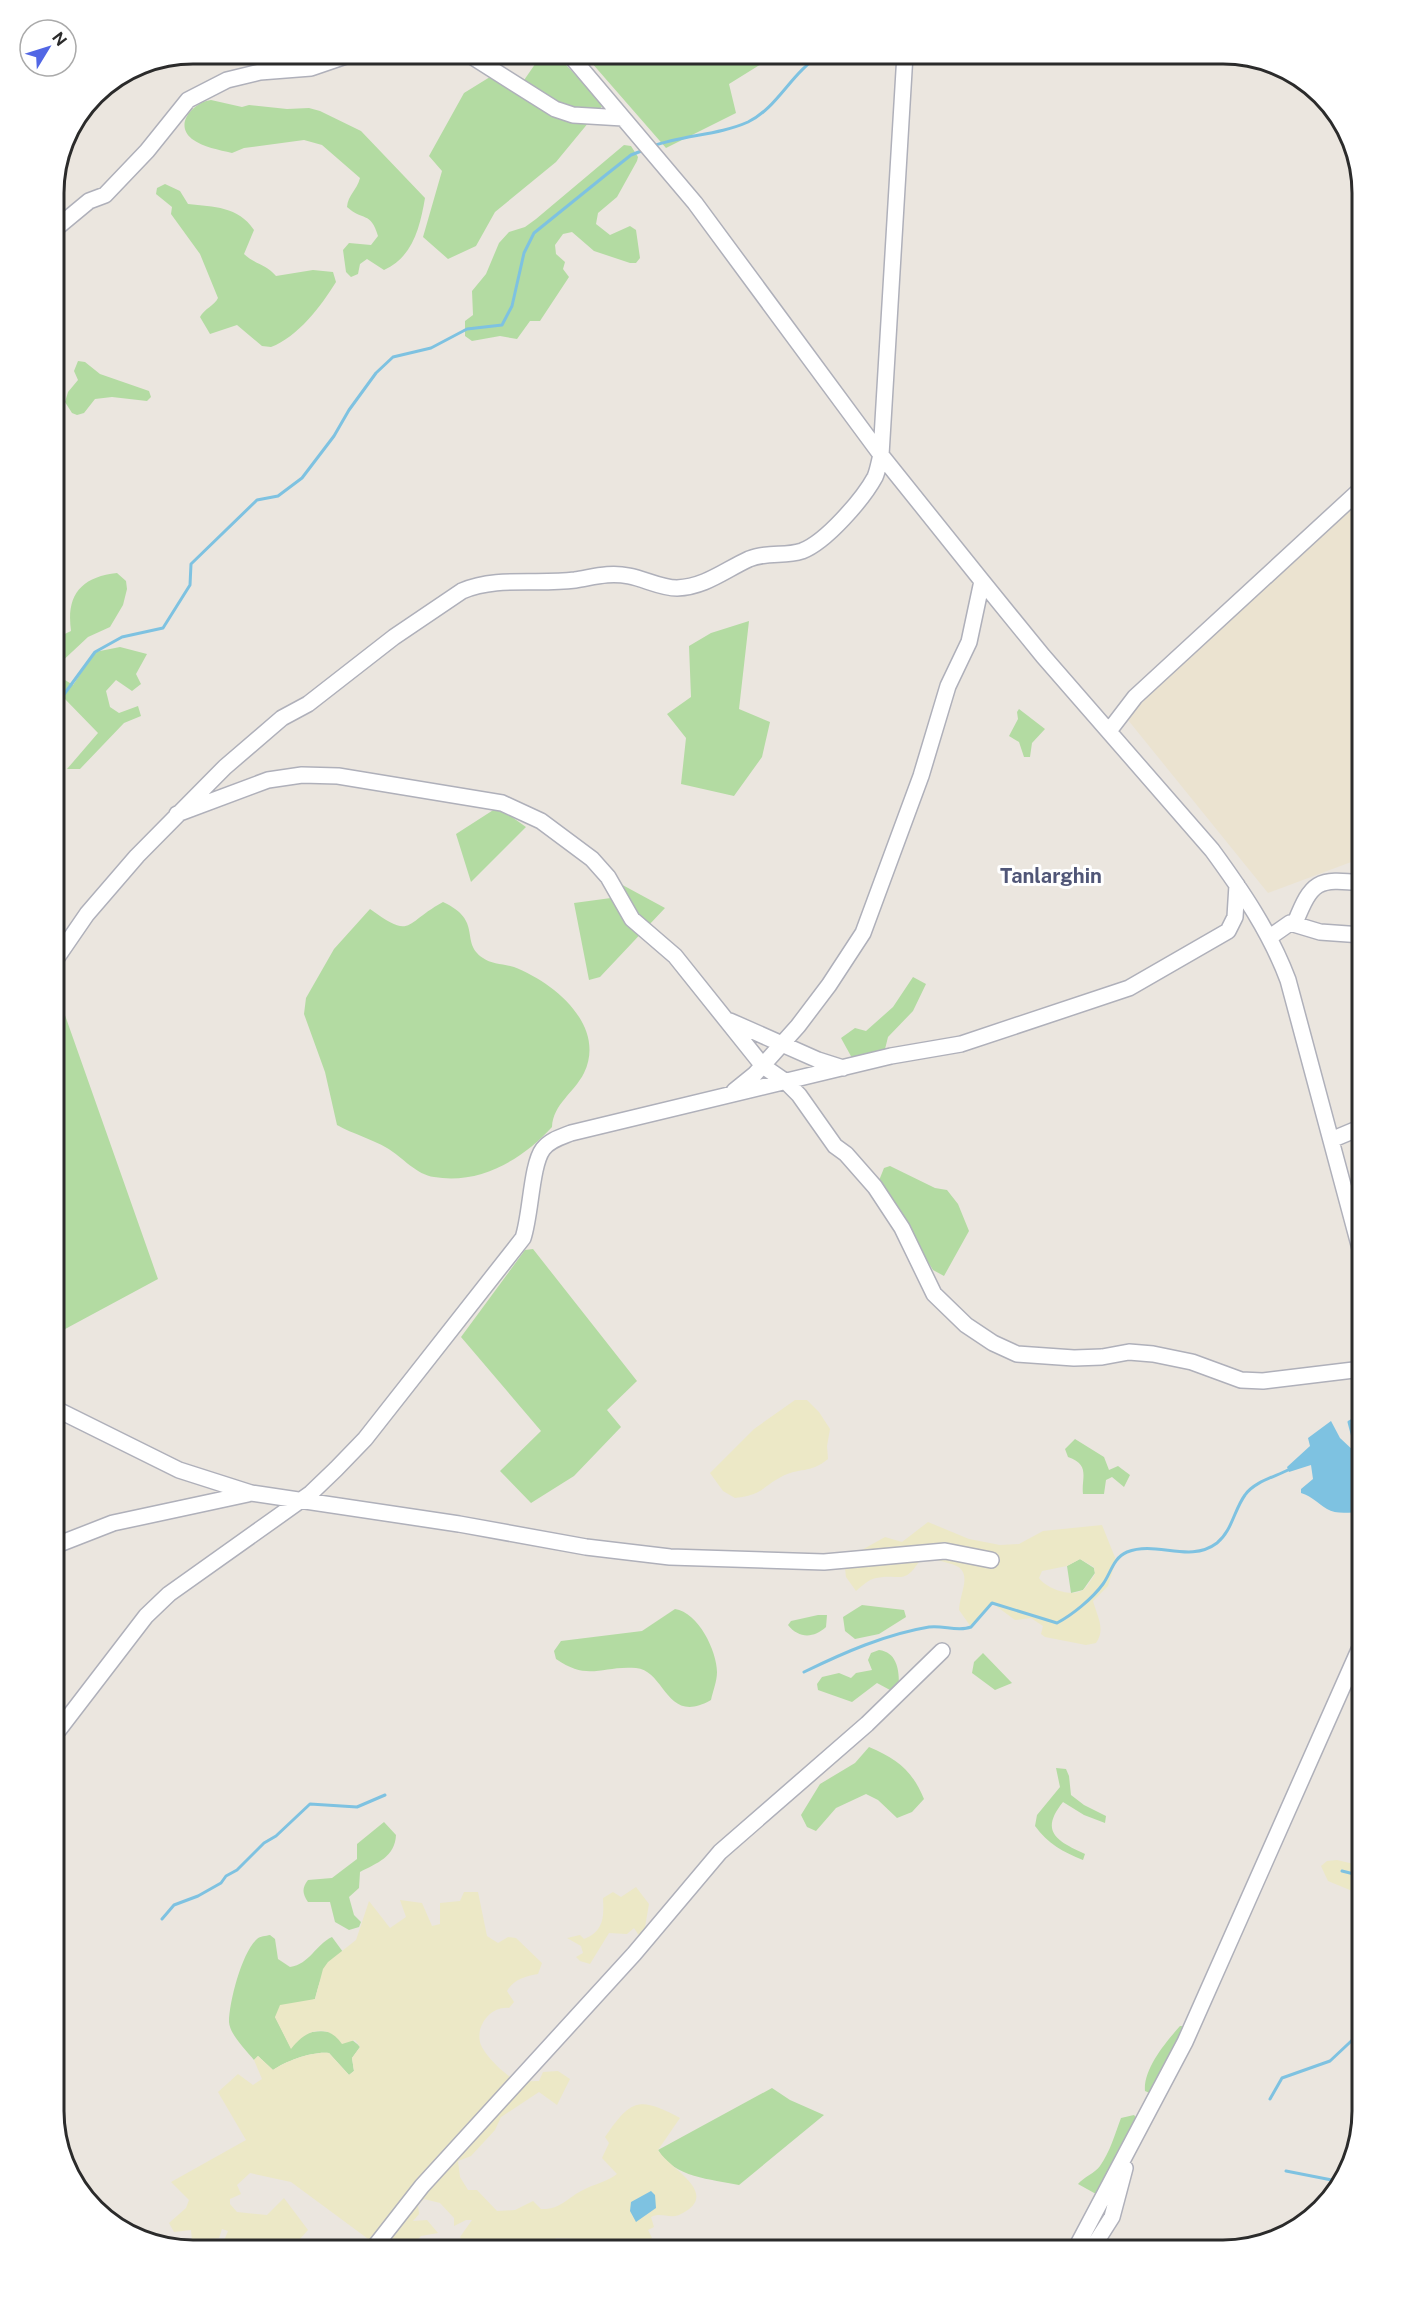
<svg xmlns="http://www.w3.org/2000/svg" width="1416" height="2304" viewBox="0 0 1416 2304" font-family="'Public Sans',sans-serif">
<style>
.education{fill:#ebe3d0}
.green{fill:#b3dba2}
.sand{fill:#ece8c6;fill-rule:evenodd}
.water{fill:#7ec2e1}
.lines{fill:none;stroke-linecap:round;stroke-linejoin:round}
.stream{stroke:#7ec2e1;stroke-width:3}
.minor-casing{stroke:#afb0ba;stroke-width:18}
.minor{stroke:#fff;stroke-width:15}
.labels{text-anchor:middle;stroke-width:6;stroke-linejoin:round;paint-order:stroke}
.quarter-label{font-size:20px;font-weight:bold;fill:#505677;stroke:#fff}
.rim{fill:none;stroke:#2b2b2b;stroke-width:3}
</style>
<rect width="100%" height="100%" fill="#ebe6df"/>
<path class="education" d="M1362 496V858L1268 893 1128 720 1131 713Z"/>
<path class="green" d="M542 54H556L603 105 556 162 495 212 476 246 448 259 423 237 442 171 429 156 464 93 498 72 520 86Z
M584 54H777L729 84 736 113 666 148Z
M211 100 242 107 249 105 287 109 309 108 320 111 361 131 425 198C420 227 413 257 384 270L367 259 360 264 358 274 351 277 346 272 343 250 349 243 371 245 378 236C371 211 362 221 347 207 348 195 357 190 360 178L322 145 304 140 244 148 232 153C219 150 203 147 192 139 173 124 194 102 211 100Z
M624 145 631 146 638 157 637 161 617 197 598 213 596 224 610 235 630 226 636 230 640 258 636 263H630L594 251 572 232 563 234 555 245 556 254 565 262 563 269 569 277 540 321H530L517 339 500 336 472 341 465 336V321L473 315 472 291 486 274 499 243 509 232 525 227 536 219Z
M165 184 180 191 188 204C214 207 238 206 254 230L244 254C254 264 266 264 276 276L313 270 333 272 336 282C321 306 298 337 271 347L262 346 237 325 210 334 200 317C204 309 215 305 218 298L200 254 171 214 172 207 156 194 157 188Z
M78 361 85 362 100 374 149 391 151 397 147 401 112 397 95 399 84 413 77 415 72 413 65 402 68 392 78 380 74 371Z
M117 573 126 581 127 589 123 605 110 627 88 637 57 666 65 680 73 685 95 652 120 647 147 654 136 674 141 684 132 691 116 680 106 691 110 707 119 713 138 706 141 716 124 723 80 769H67L98 733 63 697 54 702V639L71 631C66 595 81 577 117 573Z
M749 621 739 709 770 722 762 757 734 796 681 784 686 738 667 714 691 697 689 646 711 633Z
M1019 709 1045 729 1032 743 1030 757H1024L1019 742 1009 736 1018 719 1017 712Z
M498 807 526 827 471 882 456 834Z
M617 882 665 908 600 977 589 980 574 903 611 898Z
M443 902C484 921 459 942 483 958 491 964 504 964 514 967 553 982 607 1025 584 1073 574 1093 553 1104 552 1127 523 1159 480 1185 434 1177 417 1175 402 1157 387 1148 372 1139 353 1134 337 1125L325 1072 304 1014 306 998 334 949 370 909C413 940 403 924 443 902Z
M913 977 926 984 913 1011 888 1037 885 1049 852 1058 841 1038 855 1028 866 1031 893 1007Z
M60 1001 158 1279 54 1335V1006Z
M890 1166 935 1188 947 1190 958 1204 969 1231 944 1276 933 1270 878 1183 884 1168Z
M533 1249 637 1381 607 1410 621 1427 574 1476 531 1503 500 1471 541 1431 461 1337 525 1250Z
M1075 1439 1104 1457 1109 1470 1118 1466 1130 1475 1124 1487 1112 1477 1106 1480 1104 1494H1083C1081 1478 1091 1465 1068 1457L1065 1449Z
M1080 1559 1094 1568 1095 1573 1083 1590 1071 1593 1067 1566Z
M862 1605 904 1610 906 1617 879 1634 855 1639 845 1631 843 1617Z
M675 1609C698 1612 717 1651 717 1672 717 1681 713 1691 711 1700 666 1726 666 1671 636 1668 602 1665 589 1682 556 1659L554 1651 561 1641 642 1631Z
M818 1615H827L826 1627C814 1638 799 1639 788 1625L791 1621Z
M879 1650C896 1652 899 1668 899 1683L890 1690 877 1683 852 1702 818 1690 817 1684 822 1677 839 1673 851 1678 856 1673 872 1670 868 1660 871 1653Z
M983 1653 1012 1683 995 1690 972 1673 974 1662Z
M869 1747C897 1759 912 1770 924 1799L912 1812 897 1818 878 1800 866 1794 836 1808 816 1831 807 1827 801 1815 820 1784 855 1763Z
M1056 1768 1066 1769 1069 1776 1071 1795 1084 1805 1106 1816 1105 1823 1084 1815 1063 1802C1039 1832 1057 1841 1085 1854L1083 1860C1063 1852 1048 1844 1035 1826L1037 1815 1060 1787Z
M384 1822 396 1835C395 1857 377 1863 360 1872L359 1888 349 1897 354 1915 361 1922 359 1927 349 1930 335 1922 330 1902H308C302 1893 302 1888 308 1880L332 1878 357 1859V1844Z
M270 1935 275 1939 278 1959 290 1967C310 1964 315 1945 332 1937L343 1952C324 1965 321 1977 315 1999L275 2017 291 2048C293 2045 296 2040 300 2037 316 2025 349 2033 360 2047L352 2058 354 2071 349 2075 329 2053C313 2051 286 2061 273 2070L258 2056 254 2060C246 2050 230 2035 229 2022 229 2002 242 1952 257 1939 260 1936 266 1936 270 1935Z
M1180 2026H1186L1154 2095 1145 2091C1143 2069 1166 2042 1180 2026Z
M772 2088 790 2100 824 2115 739 2185C711 2179 674 2178 658 2150Z
M1134 2115 1140 2122 1096 2194 1078 2184C1084 2177 1095 2173 1100 2166 1110 2152 1115 2134 1121 2118Z"/>
<path class="sand" d="M795 1400H807L819 1412 830 1429 827 1446 828 1459C810 1474 799 1467 781 1477 759 1489 764 1494 735 1498L723 1491 710 1473 754 1429Z
M928 1522 969 1539 1000 1545 1019 1544 1043 1531 1102 1525 1116 1560 1108 1586 1093 1601C1097 1616 1106 1629 1096 1643L1086 1645 1045 1637 1041 1634 1043 1626 1031 1618 1015 1620 992 1603 971 1627 959 1610C960 1590 976 1569 948 1563 938 1560 930 1558 920 1560 904 1586 901 1573 876 1578 869 1579 862 1586 856 1591L846 1577 844 1560 885 1537 902 1542ZM1080 1559 1094 1567 1095 1574C1092 1578 1088 1586 1083 1590 1071 1598 1046 1588 1039 1578L1042 1571 1067 1566Z
M1337 1860 1362 1866V1895L1328 1881 1321 1866 1327 1861Z
M636 1887 649 1904 645 1927 647 1931 640 1937 634 1928 627 1934 609 1933 590 1964 580 1961 576 1957 583 1953 581 1946 567 1938 580 1935 584 1939C604 1931 604 1917 603 1898L613 1892 621 1897Z
M464 1892H478L487 1936 498 1943 508 1937 516 1938 542 1963 538 1974C526 1976 514 1979 507 1991L514 2002 509 2008C492 2006 476 2024 480 2042 482 2053 508 2079 519 2081 525 2082 533 2081 539 2081L543 2072 558 2071 570 2079 557 2105 539 2092 501 2117 495 2130 471 2156 458 2161 460 2177 468 2190H477L497 2211 515 2210 533 2201 541 2209C560 2210 567 2198 583 2190 594 2184 607 2182 617 2174L602 2158 609 2143 605 2137C631 2099 639 2096 680 2118L658 2150C669 2169 724 2194 679 2215 669 2219 661 2212 651 2217L654 2227 648 2230 652 2238 645 2242 646 2250H594L578 2239 556 2238 552 2243V2250H470L460 2237 472 2220H466L454 2226V2218L440 2203 424 2199 418 2205 419 2214 413 2221 427 2220 438 2233 421 2236 407 2250H372L375 2244 291 2182 250 2173 237 2185 241 2194 230 2199V2204L237 2212 267 2215 284 2198 308 2230 299 2240 277 2250 257 2244 252 2250H220L228 2231 222 2229 219 2238 192 2241 191 2230 174 2232 169 2223 186 2208 189 2200 171 2182 246 2140 218 2092 238 2074 253 2085 262 2079 254 2060 258 2056 273 2070C286 2061 313 2051 329 2053L349 2075 354 2071 352 2058 360 2047 355 2040 342 2044C327 2022 305 2030 291 2049L275 2017 280 2005 315 1999 323 1969 328 1962 356 1940 369 1901 390 1928 406 1917 400 1900 422 1903 432 1926 440 1924V1903L460 1901Z"/>
<path class="water" d="M1331 1421 1340 1438 1356 1453 1362 1448V1512C1351 1512 1336 1515 1327 1509 1317 1503 1313 1497 1301 1493V1489L1313 1479 1311 1465 1289 1472 1287 1467 1310 1446 1308 1438Z
M651 2191 655 2195 656 2208 636 2222 630 2211 631 2202Z"/>
<g class="lines">
<path class="stream" d="M653 146C684 135 719 135 748 122 779 107 792 70 823 54
M54 708 95 652 122 637 163 628 190 585 191 564 257 500 278 496 302 478 334 436 349 410 376 373 393 357 431 348 467 329 502 325 512 306 524 253 534 233 607 174 631 155 644 150
M1361 1449 1354 1441 1349 1422 1362 1415
M804 1672C843 1653 886 1634 929 1627 943 1625 958 1632 971 1627L992 1603 1057 1623C1072 1615 1092 1599 1103 1584 1111 1573 1113 1558 1127 1552 1157 1540 1189 1564 1217 1543 1232 1531 1234 1510 1245 1495 1254 1482 1274 1477 1288 1470
M1342 1871 1362 1876
M162 1919 174 1905 198 1896 221 1883 226 1876 237 1870 264 1843 276 1836 310 1804 357 1807 385 1795
M1270 2099 1282 2078 1330 2061 1362 2031
M1286 2171 1342 2182
M1223 2247 1240 2246"/>
<defs>
<path id="minor" d="M468 54 555 109 573 115 623 118
M569 54 695 203 881 455 982 581 1043 656 1212 850C1242 891 1270 932 1288 980L1362 1256
M54 230 89 201 105 195 147 151 188 100 227 80 260 72 311 68 352 54
M1109 731 1135 697 1362 488
M177 814 268 780 302 775 338 776 502 803 541 821 592 859 608 877 632 919 675 956 763 1066 786 1082 799 1095 835 1146 846 1154 875 1187 902 1228 934 1294 966 1325 993 1343 1017 1354 1074 1358 1102 1357 1129 1352 1153 1354 1192 1362 1241 1380 1263 1381 1362 1369
M1295 923C1312 881 1317 878 1362 883
M1270 937 1290 923 1320 932 1362 935
M54 962 87 914 137 856 225 767 282 718 308 704 394 637 462 591C497 576 537 585 575 580 594 577 609 572 629 576 645 579 661 588 677 588 705 587 725 570 749 559 769 551 784 557 802 551 826 542 863 499 875 477 878 470 879 462 881 455L905 54
M730 1021 818 1060 843 1068
M734 1091 755 1074 798 1026 829 985 863 933 921 776 948 686 969 642 982 581
M1331 1140 1362 1127
M54 1408 179 1470 251 1493 459 1524 586 1547 670 1557 824 1562 945 1551 991 1560
M54 1546 113 1523 248 1494
M54 1736 146 1616 169 1594 311 1493 336 1469 365 1439 523 1238C531 1215 531 1165 543 1149 550 1140 561 1137 571 1133L891 1056 961 1044 1129 988 1228 931 1235 917 1237 885
M372 2250 422 2186 634 1954 720 1852 867 1724 942 1651
M1075 2250 1185 2042 1362 1643
M1091 2250 1112 2217 1125 2168"/>
</defs>
<use href="#minor" class="minor-casing"/>
<use href="#minor" class="minor"/>
</g>
<g class="labels">
<g class="quarter-label">
<text x="1051" y="883">Tanlarghin</text>
</g>
</g>
<path d="M0 0H1416V2304H0ZM193 64H1223A129 129 0 0 1 1352 193V2111A129 129 0 0 1 1223 2240H193A129 129 0 0 1 64 2111V193A129 129 0 0 1 193 64Z" fill="#fff" fill-rule="evenodd"/>
<path class="rim" d="M193 64H1223A129 129 0 0 1 1352 193V2111A129 129 0 0 1 1223 2240H193A129 129 0 0 1 64 2111V193A129 129 0 0 1 193 64Z"/>
<g transform="translate(48 48) rotate(52)"><circle r="28" fill="#ffffff" stroke="#aaaaaa" stroke-width="1.5"/>
<path d="M0-4.5L10 22L0 15L-10 22Z" fill="#5267e5"/>
<text y="-9" font-size="16" font-weight="bold" text-anchor="middle" fill="#2b2b2b">N</text>
</g>
</svg>
